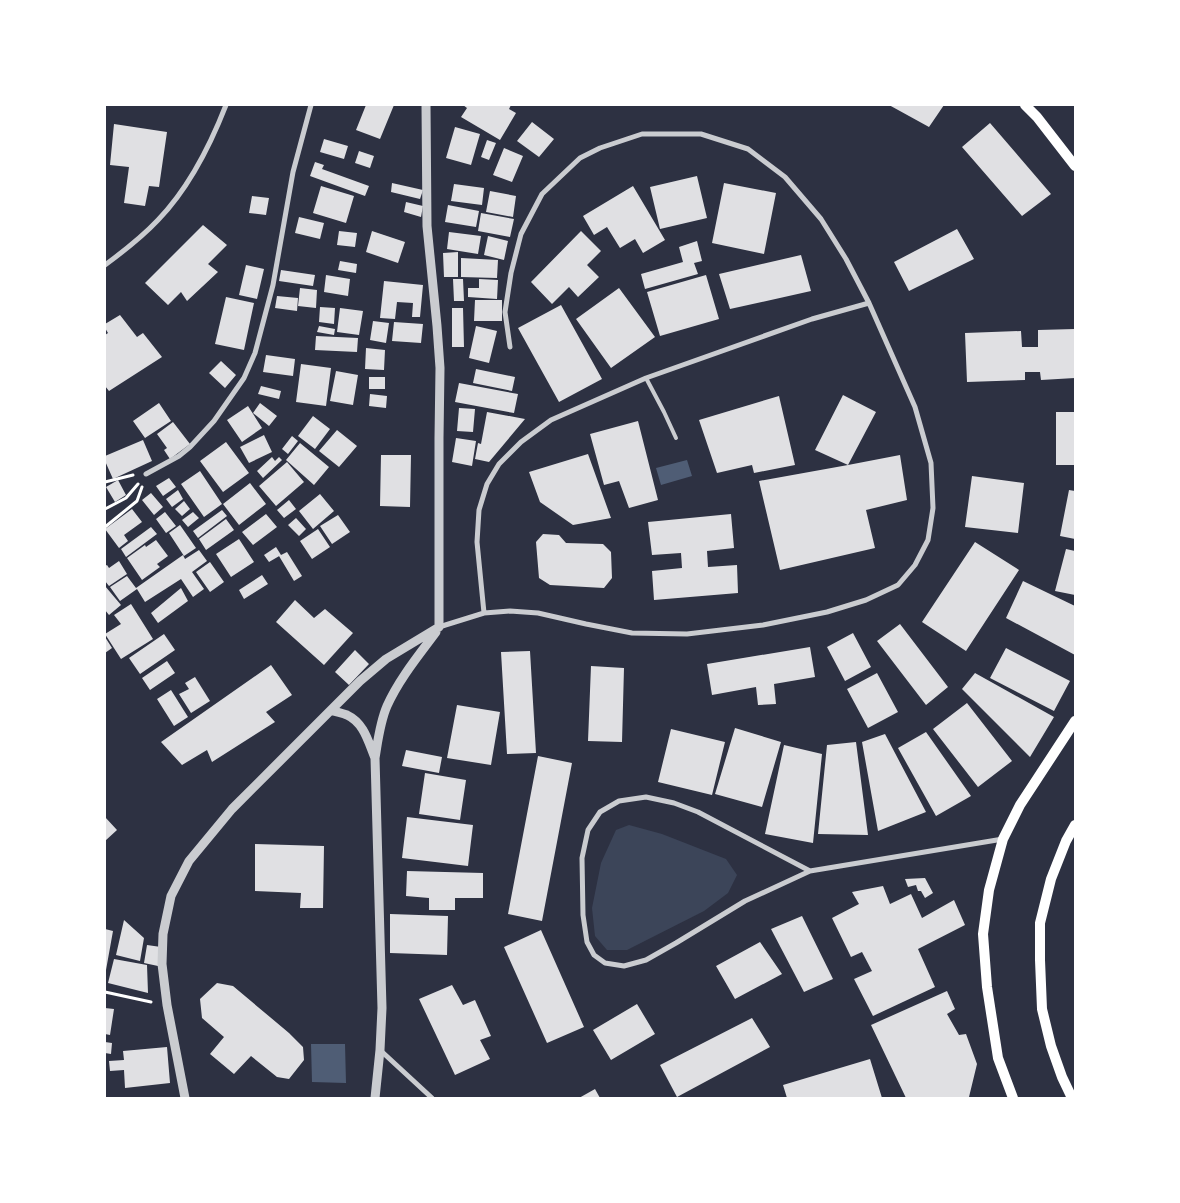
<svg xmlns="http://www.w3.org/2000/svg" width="1180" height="1203" viewBox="0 0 1180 1203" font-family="'IBM Plex Sans',sans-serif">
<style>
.green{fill:#3c4559}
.water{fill:#4f5d75}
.building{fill:#e0e0e3}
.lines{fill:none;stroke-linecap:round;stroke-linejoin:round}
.path{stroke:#fff;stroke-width:3}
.service{stroke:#caccd0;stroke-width:4}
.minor{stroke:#caccd0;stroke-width:5}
.tertiary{stroke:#caccd0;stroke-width:9}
.secondary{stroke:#fff;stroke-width:10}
</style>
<rect width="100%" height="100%" fill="#2d3142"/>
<path class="green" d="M629 825 662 834 726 859 737 875 728 893 704 911 627 950H607L595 936 592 908 601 863 616 830Z"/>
<path class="water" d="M687 460 692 476 661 485 656 468Z
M311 1044H345L346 1083 312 1082Z"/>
<path class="building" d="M366 105H394L380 139 356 130Z
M463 105H511L509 109 516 113 500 140 461 117 467 108Z
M889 105H944L929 127Z
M532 122 554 139 539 157 517 141Z
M990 123 1051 194 1022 216 962 147Z
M114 124 167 132 159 187 149 186 145 206 124 203 129 167 110 165Z
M455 127 480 134 471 165 446 158Z
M324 139 348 146 344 159 320 152Z
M487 140 496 143 489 160 481 157Z
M504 148 523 156 512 182 493 175Z
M359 151 374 156 370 168 355 163Z
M315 162 324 165 322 169 369 186 365 196 310 176Z
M697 176 707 218 660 229 650 187Z
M392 183 423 190 420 199 391 192Z
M724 183 776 193 764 254 712 243Z
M454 184 484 188 482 205 451 201Z
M321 186 354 196 346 223 313 213Z
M633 186 665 240 643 253 635 239 620 248 607 227 594 235 583 216Z
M490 191 516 196 513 217 486 212Z
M252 196 269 198 266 215 249 213Z
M406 202 423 206 421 217 404 212Z
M448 205 479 211 476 227 445 222Z
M481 213 514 219 510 237 478 231Z
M299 217 324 223 320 239 295 233Z
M203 225 227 245 208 264 218 272 187 301 181 292 168 305 145 283Z
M957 229 974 259 909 291 894 262Z
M339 231 357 233 355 247 337 245Z
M372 231 405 242 398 263 366 252Z
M581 231 601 251 587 265 599 277 578 297 569 287 552 304 531 282Z
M449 232 481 236 478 254 447 249Z
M488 236 508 241 504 260 484 255Z
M697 241 702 261 694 263 698 274 645 289 641 274 683 262 679 247Z
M458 252V277H444L443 253Z
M801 255 811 291 730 309 719 274Z
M461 258 498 260 497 278 461 277Z
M340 261 357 264 356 273 338 270Z
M246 265 264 269 257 299 239 295Z
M281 270 315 275 313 286 279 281Z
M326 275 350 279 348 296 324 292Z
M706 275 719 319 660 336 647 292Z
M453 279H463L464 301H454Z
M479 279 498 280 497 299 468 297V288H479Z
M384 281 423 285 420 317H412L413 303 397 302 395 319 380 318Z
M300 288 317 290 316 308 298 306Z
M619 288 655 337 611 368 576 319Z
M277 296 298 298 297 311 275 308Z
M226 297 254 303 244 350 215 344Z
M475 300H502V321H474Z
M561 305 602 379 559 402 518 328Z
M320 307 335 308 334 324 319 322Z
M340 308 363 311 359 335 337 332Z
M452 308H463L464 347H452Z
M120 315 137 337 143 333 162 357 109 391 105 386V335L108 333 105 328V324Z
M373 321 389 323 386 343 370 340Z
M394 322 423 324 421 343 392 341Z
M319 326 335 329 334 335 317 332Z
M476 326 497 331 489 363 469 358Z
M1075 329V378L1041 380 1040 372H1025V380L967 382 965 333 1021 331 1022 347H1038V330Z
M316 336 358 338 357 352 315 350Z
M366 348 385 350 384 370 365 369Z
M266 355 295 359 293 376 263 372Z
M221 361 236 375 225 388 209 373Z
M301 364 331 368 326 406 296 402Z
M476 369 515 377 512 391 473 383Z
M336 371 358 375 353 405 330 401Z
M369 377H385V389H369Z
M459 383 518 394 514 413 455 402Z
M261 386 281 391 279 399 258 394Z
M370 394 387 396 386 408 369 406Z
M843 395 876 412 848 465 900 455 907 500 866 510 875 548 780 570 759 481 848 465 815 450Z
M779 396 795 465 754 473 752 465 717 473 699 420Z
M159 403 171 421 145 438 133 421Z
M260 403 277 416 269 426 253 413Z
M248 406 262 428 242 442 227 420Z
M459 408 475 409 473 432 457 431Z
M487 412 525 419 489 462 475 459 478 443 481 444Z
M1056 412H1075V465H1056Z
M313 416 330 429 315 449 298 436Z
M638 421 658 500 629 508 619 481 604 485 590 434Z
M173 422 190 444 170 459 164 450 167 448 157 434Z
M337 430 357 446 339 467 319 451Z
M264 435 272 452 249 463 240 447Z
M292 436 298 441 288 454 282 449Z
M456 438 476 441 472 466 452 462Z
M143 440 152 461 113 479 105 461V456Z
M226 442 249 473 223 492 200 461Z
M300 443 329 467 314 485 286 460Z
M588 454 611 518 573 525 540 502 529 472Z
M381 455H411L410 507 380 506Z
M272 457 275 461 279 457 282 460 263 478 257 471Z
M287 462 304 482 276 506 259 486Z
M200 471 222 504 204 517 181 484Z
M972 476 1024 483 1018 533 965 527Z
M169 478 176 487 163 496 156 486Z
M118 480 126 495 115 502 106 487Z
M250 483 266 504 239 525 223 504Z
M178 490 183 499 172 507 166 499Z
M1069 490 1075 491V539L1060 536Z
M151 493 163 507 154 515 142 500Z
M320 494 334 511 313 529 299 511Z
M289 500 296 509 284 518 277 510Z
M184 501 190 509 182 516 175 509Z
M132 509 142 522 124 535 128 541 119 548 105 529Z
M222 510 227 516 198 538 193 531Z
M165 512 176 526 166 533 156 519Z
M193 512 199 518 188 527 182 520Z
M266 514 277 527 253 545 242 532Z
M731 514 734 548 707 551 708 567 737 565 738 593 654 600 652 571 682 568 681 553 652 555 648 522Z
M338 515 350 532 332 544 320 526Z
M296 518 306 529 299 536 288 525Z
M226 519 234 530 206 550 199 539Z
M180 525 196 548 184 556 169 533Z
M151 527 157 534 126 557 121 549Z
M318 529 330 547 312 559 300 541Z
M543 534 559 535 566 543 603 544 611 552 612 578 604 588 550 585 539 578 536 542Z
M239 539 254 562 231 577 216 554Z
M156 540 168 556 157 564 160 567 142 580 127 558 145 545 146 547Z
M975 542 1019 570 966 651 922 622Z
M276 547 281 555 269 562 264 555Z
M1066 549 1075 551V595L1055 591Z
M199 550 207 561 192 572 204 589 193 597 181 579 145 602 137 589 120 601 110 587 127 576 136 588 183 555 185 559Z
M287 552 302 576 294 581 279 556Z
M119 561 127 574 109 586 105 581V566L107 565 109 568Z
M210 562 224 582 210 592 196 572Z
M262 575 268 584 244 599 239 590Z
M1023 581 1075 606V655L1006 618Z
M105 586 121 605 109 615 105 610Z
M181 588 188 601 158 623 151 613Z
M295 600 314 618 325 609 353 633 324 665 276 622Z
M131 604 153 639 121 659 105 634 121 624 114 615Z
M900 624 948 687 926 705 877 641Z
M853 633 871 667 845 681 827 647Z
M164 634 175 650 140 674 129 658Z
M105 637 112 648 105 653Z
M810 647 815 677 774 684 776 704 758 705 756 687 712 695 707 664Z
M1006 648 1070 681 1054 711 990 678Z
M355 650 369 664 349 685 335 672Z
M530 651 536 753 507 754 501 652Z
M167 661 175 673 150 690 142 678Z
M271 665 292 695 266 712 275 722 212 762 207 750 182 765 161 742Z
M591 666 624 668 622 742 588 741Z
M877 673 898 712 868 728 847 689Z
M975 673 1054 717 1030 757 962 689Z
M195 677 210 701 191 713 179 694 189 689 185 683Z
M171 690 188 717 174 726 157 699Z
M967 703 1012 761 978 787 933 729Z
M457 705 500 712 491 765 447 758Z
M735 728 781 742 762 807 715 794Z
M671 729 725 742 712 795 658 782Z
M926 732 971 796 936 816 898 748Z
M885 734 926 812 878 831 862 742Z
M856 742 868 835 818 834 827 745Z
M784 745 822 754 813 843 765 834Z
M406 750 442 757 439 773 402 766Z
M538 756 572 763 542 921 508 914Z
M425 773 466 780 460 820 419 814Z
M105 817 117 830 105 841Z
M407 817 473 825 468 866 402 858Z
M255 844 324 846 323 908H300L301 893 255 891Z
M407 871 483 873V898H455V910H429V898L406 896Z
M925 878 933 893 925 898 921 891H918L916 885 908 887 905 879Z
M883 886 890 904 911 894 922 918 954 900 965 925 918 949 935 987 873 1016 854 979 872 971 862 952 851 957 832 918 859 904 852 892Z
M390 914 448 916 447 955 390 953Z
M802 916 833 979 804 992 771 929Z
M124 920 144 938 140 961 116 955Z
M105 929 113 931 106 970H105Z
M541 930 584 1027 547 1043 504 947Z
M760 942 782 974 735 999 716 966Z
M147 945 161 947 158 966 144 963Z
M114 959 147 965 148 993 108 983Z
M217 983 233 986 289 1033 303 1047 304 1060 289 1079 277 1077 251 1056 234 1074 210 1054 224 1037 202 1018 200 999Z
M452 985 463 1005 475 1000 491 1036 480 1040 490 1059 455 1075 419 999Z
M947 991 955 1009 947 1014 959 1035 966 1034 977 1064 969 1097 968 1098H906L871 1025Z
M637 1004 655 1034 611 1060 593 1030Z
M105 1008 114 1009 110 1035 105 1034Z
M752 1018 770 1047 677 1097 660 1065Z
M105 1042 112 1043 111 1054 105 1053Z
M167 1047 170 1083 125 1088 124 1070 110 1071 109 1061 124 1060 123 1051Z
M870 1059 882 1098H787L783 1085Z
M595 1089 600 1098H579Z"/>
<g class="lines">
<path class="path" d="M105 482 133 475
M105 509 126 498 138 484
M105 527 137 501 142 487
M105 992 151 1002"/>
<path class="service" d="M646 378 664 412 676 438"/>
<path class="minor" d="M105 265C124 251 142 237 158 220 189 188 210 146 226 105
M146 474 179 456 190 447 214 421 244 378 255 353 273 285 293 172 311 105
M484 613 477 542 479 510 487 484 499 464 521 442 551 420 646 378 812 319 869 303
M439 627 484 613 510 611 538 613 586 624 632 633 687 634 763 625 827 612 866 600 898 585 915 565 928 540 933 508 931 463 915 407 869 303 846 259 821 219 785 177 748 149 701 134H642L600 148 580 158 542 194 521 234 511 273 505 312 510 347
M810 871 698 812 674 803 646 797 619 801 600 812 588 830 582 858 583 915 587 942 594 955 605 963 624 966 646 960 676 943 745 901 810 871 1003 839
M380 1050 432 1098"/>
<path class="tertiary" d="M426 105 427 226 437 326 440 368 439 438V627
M331 710C336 712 342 713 347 715 364 723 368 741 375 758
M185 1098 167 1005 162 964 163 934 171 896 189 861 232 809 360 681 386 659 439 627
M375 1098 380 1050 382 1008 375 758C378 740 380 722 387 706 399 679 419 655 436 632"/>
<path class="secondary" d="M1025 105 1037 117 1075 166
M1013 1098 998 1058 987 987 983 934 989 890 1003 839 1020 805 1075 721
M1072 1098 1062 1077 1051 1046 1042 1009 1040 960V923L1051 879 1066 841 1075 825"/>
</g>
<rect width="1180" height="1203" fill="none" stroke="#ffffff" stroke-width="212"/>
</svg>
